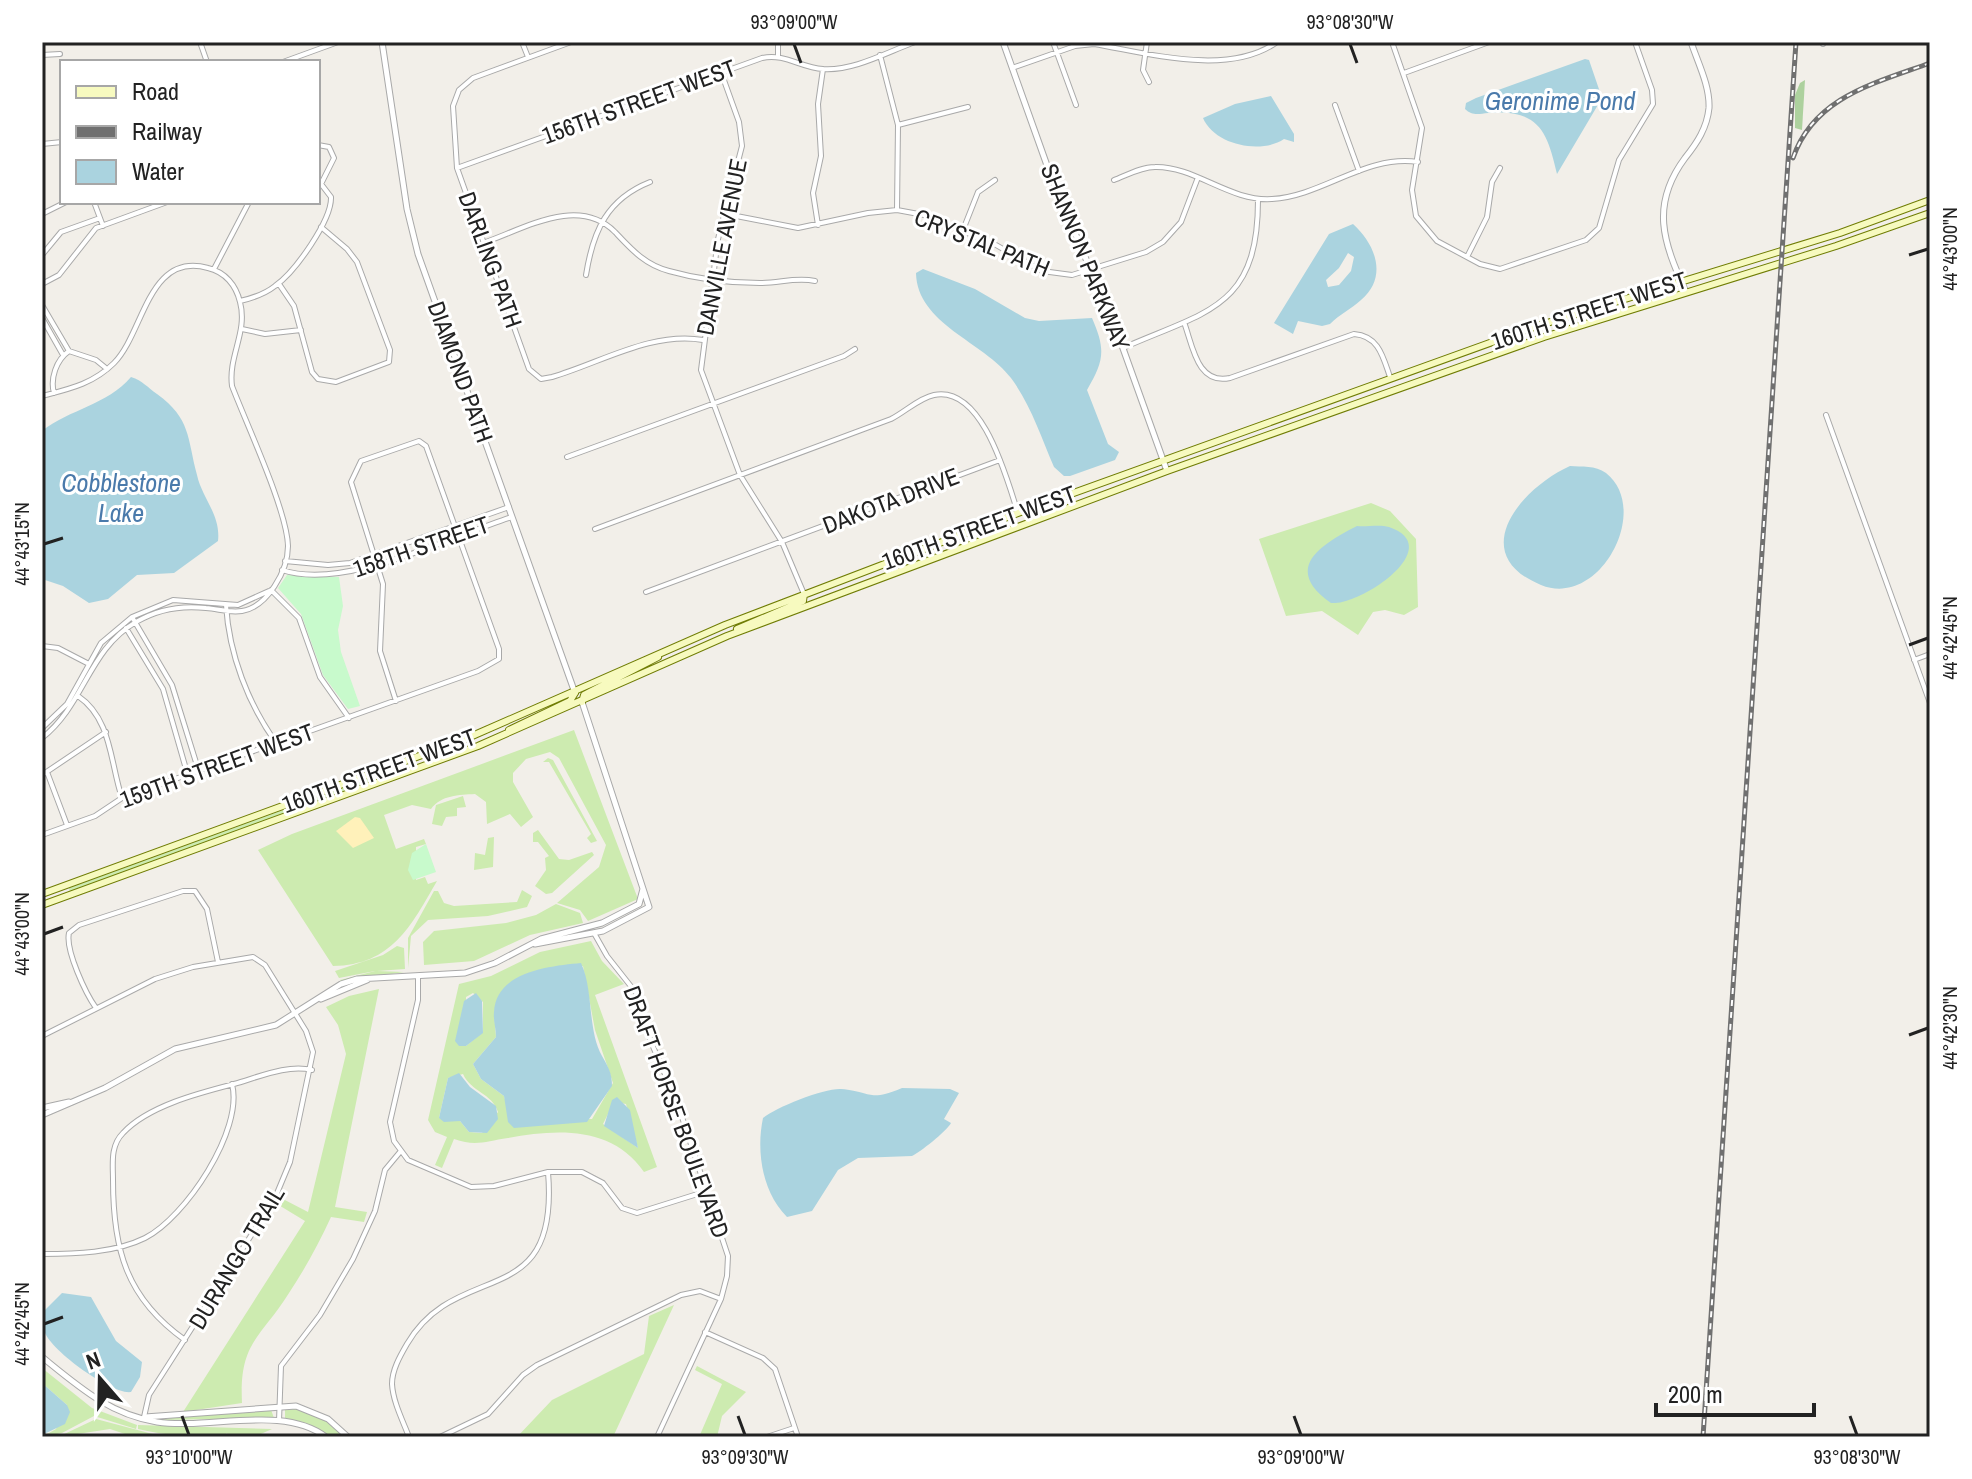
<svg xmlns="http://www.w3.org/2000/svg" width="1972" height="1479" viewBox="0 0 1972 1479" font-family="'Archivo Narrow',sans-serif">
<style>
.grass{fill:#cdebb0;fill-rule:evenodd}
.forest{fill:#add19e}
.sand{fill:#fff1ba}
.park{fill:#c8facc}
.water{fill:#aad3df;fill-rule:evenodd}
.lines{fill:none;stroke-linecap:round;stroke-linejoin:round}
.minor-casing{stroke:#a9a9a9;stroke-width:6}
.tertiary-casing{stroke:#a9a9a9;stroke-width:7}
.secondary-casing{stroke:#707d05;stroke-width:8}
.minor{stroke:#fff;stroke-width:4}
.tertiary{stroke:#fff;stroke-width:5}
.secondary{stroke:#f7fabf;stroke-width:6}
.rail-casing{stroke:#707070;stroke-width:5}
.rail{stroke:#fff;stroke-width:2;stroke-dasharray:6;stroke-linecap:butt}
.ticks{fill:none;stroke:#222;stroke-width:3}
.labels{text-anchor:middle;stroke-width:6;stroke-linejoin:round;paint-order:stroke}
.street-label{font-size:24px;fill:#222;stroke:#fff}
.water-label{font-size:26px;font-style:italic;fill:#4a7aab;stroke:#fff}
.neatline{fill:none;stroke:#222;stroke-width:3}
.ticks-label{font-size:20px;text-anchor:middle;fill:#222}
</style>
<rect width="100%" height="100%" fill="#f2efe9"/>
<path class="grass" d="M1371 503 1390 511 1416 539 1418 607 1404 615 1385 610 1373 612 1358 635 1322 611 1286 616 1259 539Z
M574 730 638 899 588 921 580 910 557 903 599 867 606 845 559 758 550 752 526 759 513 773V782L533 817 521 827 510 814 487 824 486 802 475 794C459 795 441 795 431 809L412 805 384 815 396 849 424 839 426 844 416 847V880L425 877 428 884 437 881C411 926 392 965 333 966L258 850 292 834Z
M548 758 553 760 597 841 591 843 587 838 591 834 549 762H543Z
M370 778 372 782 70 892 69 888Z
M463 796 466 807 457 808V816L446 817 442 826 432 824 436 805Z
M538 830 559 859 569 860 592 852 594 855 552 893 546 894 535 886 546 870 545 858 549 856 538 842H533V833Z
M494 837 493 867 474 870 475 853 485 855 488 838Z
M522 890 532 896 527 907 488 916 428 920 411 936 408 968V938L434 891H438L444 903 454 906 517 902Z
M556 904 580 913 583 923 530 935 474 961 424 965 423 942 434 931 506 923 536 915Z
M591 941 602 961 624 984 595 995 657 1167 644 1172C612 1126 558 1129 508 1138 486 1141 476 1147 454 1139L442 1168 435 1165 447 1137 435 1132 428 1120 459 984 491 976 540 952ZM583 966 595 1030 613 1083 592 1119 510 1118 504 1096 481 1079 473 1064 496 1037 494 1012 507 987ZM473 993 483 1002V1032L466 1046V997ZM463 1074C471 1092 492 1093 498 1112L482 1133 469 1132 460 1121 439 1118 448 1078ZM614 1102 626 1104 638 1148 603 1124Z
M397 946 404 948 405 969 377 971 404 972 342 982 340 980 375 971 339 978 335 971 383 955Z
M379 989 335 1207 367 1212 364 1222 331 1217C319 1243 305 1269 289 1293 260 1339 239 1342 242 1403L183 1412 305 1221 277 1204 281 1198 308 1212 346 1054 338 1025 326 1007 349 996Z
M674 1305 613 1437H517L552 1400 644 1354 649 1316Z
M697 1366 746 1392 722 1416 717 1437H699L722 1384 695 1370Z
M42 1368 92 1408 137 1425 136 1429 94 1416 62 1433 42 1437 56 1429 67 1405 42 1383Z
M270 1407 274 1418 162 1420V1419Z
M285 1408C310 1409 327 1420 345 1437 324 1437 307 1423 285 1419Z
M96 1419 164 1437H134L110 1429 58 1437Z
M138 1425 272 1429 254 1437H228L227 1433 224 1437C195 1437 166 1436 138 1429Z"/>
<path class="forest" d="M1805 80 1802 130 1795 128V95L1800 83Z"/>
<path class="sand" d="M355 817 360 818 374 838 353 848 336 831Z"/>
<path class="park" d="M287 575 339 577 343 606 338 630 341 652 360 706 348 709 323 675 301 614 278 588Z
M426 844 436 872 413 880 408 870 412 853Z"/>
<path class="water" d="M1585 59 1589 60 1602 98 1557 174C1547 131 1539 109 1488 113 1479 114 1472 116 1465 109L1466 103 1476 98Z
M1271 96 1294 134V142L1284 139C1262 154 1215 146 1203 118L1235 104Z
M1353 224C1376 245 1388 277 1361 300 1351 309 1340 314 1330 324L1322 326 1298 321 1293 334 1274 323 1329 234ZM1348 253 1354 257 1351 271 1339 285 1328 287 1326 280 1339 268Z
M923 269 975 289 1025 318 1039 321 1092 318C1106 350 1104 361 1087 390L1108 444 1119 452 1115 460 1070 476H1064L1054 467C1041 437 1031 405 1011 378 984 342 917 324 916 273Z
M131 377C143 381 147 387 157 394 191 419 187 437 197 475 202 498 221 515 218 541L174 573 137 575 108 599 89 603 63 586 42 579V431C70 409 107 405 131 377Z
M1570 466C1582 467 1595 465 1606 473 1652 509 1600 609 1541 585 1465 554 1521 488 1570 466Z
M1357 526C1367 527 1380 524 1389 527 1448 547 1360 606 1331 603 1281 568 1322 544 1357 526Z
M581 963C594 991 587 1029 602 1056 608 1067 612 1072 612 1086L587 1122 514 1128 508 1122 504 1096 481 1079 473 1064 496 1037C496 1028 493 1020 494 1012 496 971 551 966 581 963Z
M476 993 482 1001 483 1033 466 1046H459L455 1041 464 1001Z
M459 1073 470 1087 496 1106 498 1119 487 1133 469 1132 460 1121 444 1122 439 1118 448 1078Z
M902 1088 950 1089 959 1093 944 1119 951 1123C947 1131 919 1153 912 1156L858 1158 838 1170 812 1211 787 1217C762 1192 756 1151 763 1118 776 1107 825 1088 841 1089 873 1092 868 1102 902 1088Z
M617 1097 630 1110 638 1148 604 1126 612 1100Z
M62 1293 91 1297 116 1341 142 1362 140 1377 131 1392C112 1395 48 1349 44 1330 43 1324 45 1317 44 1311Z
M42 1383 67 1405 70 1412 65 1424 42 1435Z"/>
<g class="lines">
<defs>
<path id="minor" d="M200 42 207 62
M522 42 528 57
M571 42 473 78 459 90 453 106 457 168 529 369 541 379 552 377C600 363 652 331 703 340
M1053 42 1076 105
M1147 42 1143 70 1149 82
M1392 42 1422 128 1412 190 1416 216 1437 241 1480 264 1500 269 1586 240 1599 228 1619 160 1653 104 1652 90 1635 42
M1823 42V44
M42 55 60 54
M880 55 898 125 897 210
M778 56V42
M283 62 338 42
M1012 68 1075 46 1094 44C1148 53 1228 77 1277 42
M721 72 739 122 742 146 718 239 701 370 740 475 782 542 804 594
M1404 73 1489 42
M1335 105 1359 171
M898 125 968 107
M42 144 62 142
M318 145 329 147 334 158 322 182
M457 168 762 58C785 53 801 68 823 69 854 71 887 52 915 42
M1114 180C1127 175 1141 167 1155 167 1195 166 1230 202 1272 199 1323 196 1366 154 1418 162
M94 202 100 218
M42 214 66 202
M726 214 798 228 868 213 897 210 924 215 996 245 1042 271 1072 275 1146 252 1163 242 1181 222 1197 180
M818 225 813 193 821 156 818 104 823 69
M963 230 978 192 995 180
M483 243C524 229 578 195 615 232 631 249 645 265 669 271 697 279 731 283 760 283 780 283 796 277 815 281
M42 255 61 232 100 218 103 226
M1467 257 1487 217 1492 182 1500 168
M214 269 249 202
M586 275C593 231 607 199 650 182
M42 284 59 275 96 228 167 202
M279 284 294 306 312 372 318 379 336 382 389 362 390 350 357 262 347 249 321 227
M240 301C253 298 265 294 275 286 295 272 332 220 331 197L318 180
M42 305 69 351 96 360 107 369
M42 318 63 355
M1185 325C1193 348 1198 385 1230 378L1354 334C1379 336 1383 357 1390 377
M242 329 265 334 301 330
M1123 348C1206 311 1258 309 1258 200
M54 393C50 379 56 360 69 351
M42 396C69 389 93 384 114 363 144 333 148 251 208 268 225 272 236 285 240 302 248 332 228 356 232 386 246 423 287 510 288 546 288 571 267 607 242 611 229 613 219 609 206 608 180 605 158 609 136 622 88 650 85 704 42 738
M1826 415 1930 703
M567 457 844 356 855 349
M595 529 891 419C905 412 919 398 934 395 983 385 1007 480 1018 513
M285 561 328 565 350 563 509 507
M282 570C345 591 449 537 512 517
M271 590 299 618 320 677 349 718
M646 592 1000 460
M226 605C229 654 248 704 277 744
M132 617 172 685 199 772
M126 628 163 689 188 776
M42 646 58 648 87 663
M1914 660 1930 654
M78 696C112 719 110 763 122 798
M42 728 67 704 101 643 132 617 173 600 238 605 269 591
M47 772 67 825
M42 775 106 732
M42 835 95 816 122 798 478 671 499 659V649L426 446 419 441 361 461 351 482 383 584 380 651 396 701
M594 933 607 956 637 994 651 1042 677 1102 728 1256 727 1276 721 1299 657 1437
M418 977V1000L390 1122 394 1141 408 1160 471 1187 494 1186 548 1172H582L603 1183 622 1208 637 1213 707 1191
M96 1008C86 994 65 950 69 933L79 925 183 891H195L207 909 218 962
M42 1036 155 979 193 967 253 957 265 965 306 1031 313 1052 290 1162 275 1198 149 1395 144 1417
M42 1254C75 1254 115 1253 145 1238 185 1218 244 1130 232 1084
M705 1332 763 1358 775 1369 798 1437
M185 1340C126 1298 113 1249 113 1180 113 1164 110 1146 123 1133 148 1106 199 1093 234 1084 259 1077 287 1064 312 1070
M279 1421 281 1366 320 1315 353 1259 375 1211 385 1170 400 1152
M409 1437C403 1421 393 1402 392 1384 392 1370 400 1356 407 1344 458 1257 560 1315 548 1172
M440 1437 488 1414 523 1375 537 1365 681 1295 700 1291 721 1299
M767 1437 794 1428"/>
<path id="tertiary" d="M382 42 407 209 418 254 575 693
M1003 42 1049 171 1120 340 1167 471
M1686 292C1663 242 1650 205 1685 158 1697 143 1707 128 1709 108 1710 86 1698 63 1691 42
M535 944 603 931 649 907 582 702
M321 999 367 980
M42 1108 69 1102
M42 1115 105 1088 175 1049 276 1025 341 984 357 979 465 973 495 963 541 939 602 923 639 904 643 889
M42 1357C79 1387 109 1414 157 1422 209 1430 283 1404 326 1437
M145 1417 296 1406 328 1419 348 1437"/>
<path id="secondary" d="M737 629 803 601 804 594
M582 702 584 695 658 657
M509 730 570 701 575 693
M42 894 463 740 725 625 1018 513 1534 327 1840 233 1930 200
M42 905 478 746 727 636 1167 471 1544 337 1836 246 1930 213"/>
</defs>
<use href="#minor" class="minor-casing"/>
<use href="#tertiary" class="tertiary-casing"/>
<use href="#secondary" class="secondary-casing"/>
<use href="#minor" class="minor"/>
<use href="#tertiary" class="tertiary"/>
<use href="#secondary" class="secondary"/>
<defs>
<path id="rail" d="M1793 158C1814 97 1875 83 1930 63
M1703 1437 1796 42"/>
</defs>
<use href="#rail" class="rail-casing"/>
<use href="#rail" class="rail"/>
</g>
<path class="ticks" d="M794 44 801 63M1350 44 1357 63M1909 255 1928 249M44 544 63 538M1909 645 1928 638M44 934 63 927M1909 1035 1928 1028M44 1324 63 1317M182 1416 189 1435M738 1416 745 1435M1294 1416 1301 1435M1850 1416 1857 1435"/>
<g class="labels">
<g class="street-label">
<text transform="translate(639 102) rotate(-20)" y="8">156TH STREET WEST</text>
<text transform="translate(982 243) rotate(22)" y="8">CRYSTAL PATH</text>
<text transform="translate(722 247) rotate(-79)" y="8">DANVILLE AVENUE</text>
<text transform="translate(1085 257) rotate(68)" y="8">SHANNON PARKWAY</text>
<text transform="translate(490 260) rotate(70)" y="8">DARLING PATH</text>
<text transform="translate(1589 311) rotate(-18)" y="8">160TH STREET WEST</text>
<text transform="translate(460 372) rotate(70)" y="8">DIAMOND PATH</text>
<text transform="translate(891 501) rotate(-21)" y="8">DAKOTA DRIVE</text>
<text transform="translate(979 528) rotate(-20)" y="8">160TH STREET WEST</text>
<text transform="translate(421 547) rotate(-19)" y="8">158TH STREET</text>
<text transform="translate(217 766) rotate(-20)" y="8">159TH STREET WEST</text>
<text transform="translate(379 771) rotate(-20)" y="8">160TH STREET WEST</text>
<text transform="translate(676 1112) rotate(70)" y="8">DRAFT HORSE BOULEVARD</text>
<text transform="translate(237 1258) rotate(-59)" y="8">DURANGO TRAIL</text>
</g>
<g class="water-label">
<text x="1560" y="110">Geronime Pond</text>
<text x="121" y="492">Cobblestone<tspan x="121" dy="30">Lake</tspan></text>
</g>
</g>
<rect width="1972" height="1479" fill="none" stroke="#ffffff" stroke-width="88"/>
<rect x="60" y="60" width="260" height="144" fill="#ffffff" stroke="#a7a7a7" stroke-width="2"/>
<rect x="76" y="86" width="40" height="12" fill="#f7fabf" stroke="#a7a7a7" stroke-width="2"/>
<text x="132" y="100" font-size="24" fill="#222222">Road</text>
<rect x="76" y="126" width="40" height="12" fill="#707070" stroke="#a7a7a7" stroke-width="2"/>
<text x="132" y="140" font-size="24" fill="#222222">Railway</text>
<rect x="76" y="160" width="40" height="24" fill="#aad3df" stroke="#a7a7a7" stroke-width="2"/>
<text x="132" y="180" font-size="24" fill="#222222">Water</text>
<g transform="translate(100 1379) rotate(340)" stroke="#ffffff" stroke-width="6" paint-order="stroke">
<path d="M0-6L14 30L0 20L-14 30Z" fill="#222222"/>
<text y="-12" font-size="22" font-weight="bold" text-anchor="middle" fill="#222222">N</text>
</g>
<path d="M1656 1403v12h158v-12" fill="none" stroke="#222222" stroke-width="4"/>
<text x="1668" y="1403" font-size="24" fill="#222222" stroke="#ffffff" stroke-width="6" paint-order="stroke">200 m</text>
<rect x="44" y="44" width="1884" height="1391" class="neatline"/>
<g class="ticks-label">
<text x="794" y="29">93°09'00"W</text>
<text x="1350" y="29">93°08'30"W</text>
<text transform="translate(1950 249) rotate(-90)" y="7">44°43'00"N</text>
<text transform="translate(22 544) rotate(-90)" y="7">44°43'15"N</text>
<text transform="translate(1950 638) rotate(-90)" y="7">44°42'45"N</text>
<text transform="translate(22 934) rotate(-90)" y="7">44°43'00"N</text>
<text transform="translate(1950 1028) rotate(-90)" y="7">44°42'30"N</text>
<text transform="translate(22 1324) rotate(-90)" y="7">44°42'45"N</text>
<text x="189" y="1464">93°10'00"W</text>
<text x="745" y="1464">93°09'30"W</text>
<text x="1301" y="1464">93°09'00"W</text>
<text x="1857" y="1464">93°08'30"W</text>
</g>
</svg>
